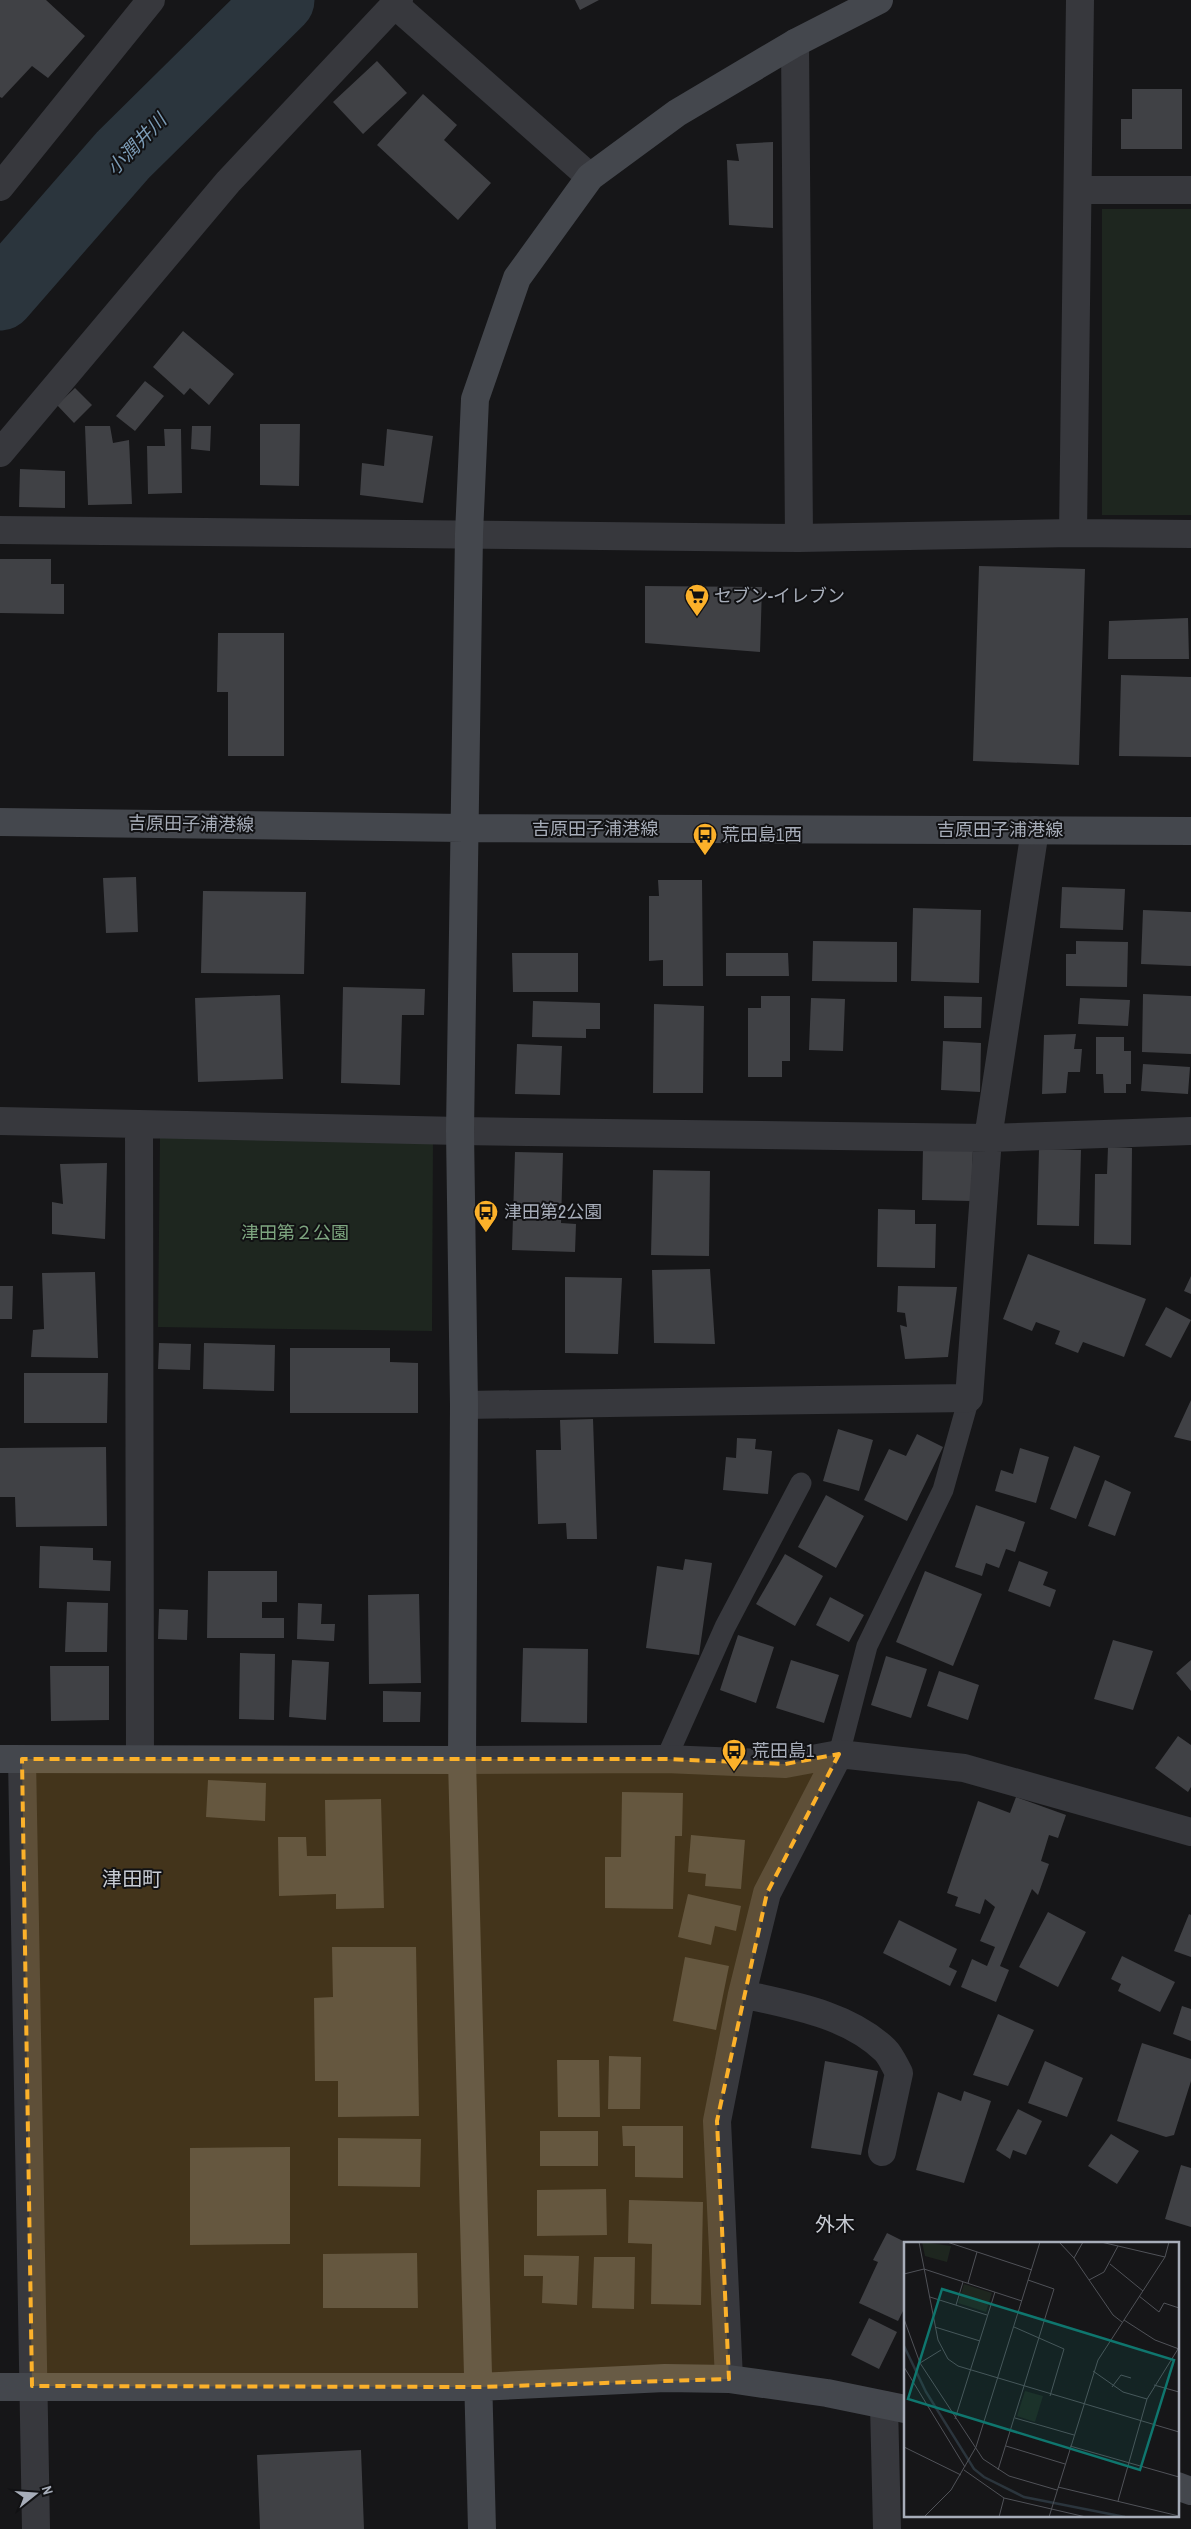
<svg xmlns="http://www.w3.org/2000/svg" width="1191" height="2529" viewBox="0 0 1191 2529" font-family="'Archivo Narrow','Noto Sans JP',sans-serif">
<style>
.green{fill:#1e261f}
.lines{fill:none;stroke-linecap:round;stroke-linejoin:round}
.river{stroke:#2b353d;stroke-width:69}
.building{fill:#404145}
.lane{stroke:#37383d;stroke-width:21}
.street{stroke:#37383d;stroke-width:28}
.secondary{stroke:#44474d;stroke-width:28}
.marked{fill:#fcb12a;fill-opacity:0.2;stroke:#fcb12a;stroke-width:4;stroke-dasharray:10 6;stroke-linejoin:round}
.labels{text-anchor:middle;stroke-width:4;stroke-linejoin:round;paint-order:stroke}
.poi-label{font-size:18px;fill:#a7adb9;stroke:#111113;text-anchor:start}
.street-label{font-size:18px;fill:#a7adb9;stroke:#111113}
.park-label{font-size:18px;fill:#7da57f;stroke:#111113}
.water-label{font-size:19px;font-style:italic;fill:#7c9cb6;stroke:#111113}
.quarter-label{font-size:20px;fill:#c8ccd4;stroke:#111113}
.inset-river{fill:none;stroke:#2b353d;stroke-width:2.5}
.inset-road{fill:none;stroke:#505258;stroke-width:1}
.view{fill:#0f766e;fill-opacity:0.15;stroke:#0f766e;stroke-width:2.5}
.inset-edge{fill:none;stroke:#a7adb9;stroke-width:2.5}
</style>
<rect width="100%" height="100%" fill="#161618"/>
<path class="green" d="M1102 209H1191V515H1102Z
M160 1136 433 1140 432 1331 158 1327Z"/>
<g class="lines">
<path class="river" d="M0 296 123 155 280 0"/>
</g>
<path class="building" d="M0 0H46L85 36 48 78 32 66 2 98 0 97Z
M575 0H599L580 10Z
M377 61 407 93 363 134 333 102Z
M1132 89H1182V149H1121V119H1132Z
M423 94 457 125 444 140 491 183 458 220 377 145Z
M773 142V228L729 225 727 160 739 161 736 144Z
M183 331 234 374 209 405 190 388 184 395 153 367Z
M145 381 164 396 135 431 116 416Z
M75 388 92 405 74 423 57 405Z
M260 424H300L299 486 260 485Z
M85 426H110L113 443 129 440 132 504 88 505Z
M192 426H211L210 451 191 449Z
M164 429H181L182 493 148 494 147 446H165Z
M387 429 433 436 423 503 360 495 362 463 384 466Z
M20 469 65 471V508L19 507Z
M0 559H51V584H64V614L0 613Z
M979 566 1085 569 1079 765 973 761Z
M645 586 762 587 760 652 645 643Z
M1188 618 1189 659H1108L1109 621Z
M218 633H284V756H228V692H217Z
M1121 675 1191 677V757L1119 756Z
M136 877 138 932 106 933 103 878Z
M658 880H702L703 986H663V960L649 961V896H659Z
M1062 887 1125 889 1123 930 1060 928Z
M203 891 306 892 304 974 201 973Z
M913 908 981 910 979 983 911 981Z
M1143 910 1191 912V966L1141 964Z
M813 941 897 942V982L812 981Z
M1076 941 1128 942 1127 987 1066 986V954H1076Z
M512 953H578V992H513Z
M726 953H788L789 976H726Z
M343 987 425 989 424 1015H402L400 1085 341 1083Z
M1143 994 1191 996V1054L1142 1052Z
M280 995 283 1079 198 1082 195 998Z
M761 996H790V1061H782V1077H748V1008H761Z
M944 996 982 997 981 1028H944Z
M811 998 845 999 843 1051 809 1050Z
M1080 998 1130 1000 1128 1026 1078 1024Z
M533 1001 600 1003V1029H586V1038L532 1037Z
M654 1004 704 1006 703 1093H653Z
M1076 1034 1074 1049H1082L1080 1072H1068L1066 1093 1042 1094 1044 1035Z
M1096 1037H1124V1051H1131V1084H1126V1093H1104L1103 1074H1096Z
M943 1041 981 1043 980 1092 941 1090Z
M517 1044 562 1046 560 1095 515 1094Z
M1143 1064 1190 1067 1188 1094 1141 1091Z
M923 1147 973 1148 971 1201 922 1200Z
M1108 1147 1132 1148 1131 1245 1094 1244 1095 1174H1107Z
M1039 1149 1081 1150 1079 1226 1037 1225Z
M515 1152 563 1153 561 1223 576 1224 575 1252 512 1250Z
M107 1163 105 1239 52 1234V1202L63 1204 60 1164Z
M653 1170 710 1171 709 1256 651 1255Z
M878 1209 915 1210V1224H936L935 1268 877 1267Z
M1028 1254 1146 1299 1124 1357 1083 1342 1078 1353 1055 1344 1060 1331 1036 1322 1032 1331 1003 1319Z
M710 1269 715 1344 654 1343 652 1270Z
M95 1272 98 1358 31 1357 33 1330 44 1329 42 1273Z
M1191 1276V1294L1184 1291Z
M565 1277 622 1278 618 1354 565 1353Z
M0 1286H13L12 1319H0Z
M898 1286 957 1287 948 1357 905 1359 900 1325 907 1327 905 1313 897 1312Z
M1166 1307 1191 1320 1171 1358 1145 1345Z
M159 1343 191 1344 190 1370 158 1369Z
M204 1343 275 1345 274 1391 203 1389Z
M290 1348H390V1362L418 1363V1413H290Z
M24 1373H108L107 1423H24Z
M1191 1400V1441L1174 1437Z
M593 1419 597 1539H567L566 1523 538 1524 536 1450H561L560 1420Z
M838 1429 873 1440 859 1491 823 1481Z
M917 1434 943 1447 907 1521 864 1500 889 1449 906 1456Z
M737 1438 756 1439 755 1449 772 1451 768 1494 723 1490 726 1457 736 1458Z
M1074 1446 1100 1456 1076 1519 1050 1509Z
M106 1447 107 1526 16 1527 15 1497H0V1448Z
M1020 1448 1049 1457 1036 1503 995 1491 1001 1470 1013 1474Z
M1105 1480 1131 1492 1115 1536 1088 1526Z
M826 1495 864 1516 836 1568 798 1547Z
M976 1505 1025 1522 1015 1552 1006 1549 999 1568 986 1563 982 1576 955 1567Z
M40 1546 93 1548V1560L111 1561 110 1591 39 1588Z
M785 1554 823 1576 795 1626 756 1604Z
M685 1559 712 1563 699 1655 646 1648 657 1566 683 1570Z
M1019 1561 1048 1572 1043 1585 1056 1590 1050 1607 1008 1591Z
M208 1571H277V1602H262V1618H284V1638H207Z
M925 1571 982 1594 953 1666 896 1642Z
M419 1594 421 1683 369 1684 368 1595Z
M830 1597 864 1615 849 1642 816 1625Z
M67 1602 108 1603 107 1652H65Z
M298 1603 322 1604 321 1624H335L334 1641 297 1639Z
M159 1609 188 1610 187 1640 158 1639Z
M738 1635 774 1647 756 1703 720 1690Z
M1113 1640 1153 1651 1133 1710 1094 1699Z
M523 1648 588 1649 587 1723 521 1722Z
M240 1653 275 1654 274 1720 239 1719Z
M886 1656 927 1669 911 1718 871 1705Z
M292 1660 329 1662 326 1720 289 1717Z
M791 1660 839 1675 824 1723 776 1708Z
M1191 1660V1691L1176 1673Z
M50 1666H109V1720L51 1721Z
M939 1671 979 1685 968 1720 927 1706Z
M383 1691 421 1692 420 1722H383Z
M1178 1736 1191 1745V1787L1188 1792 1155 1768Z
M208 1780 266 1783 265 1821 206 1817Z
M622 1792 683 1793 682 1836H675L673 1909 605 1908V1857H621Z
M1016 1797 1066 1815 1058 1838 1049 1835 1041 1861 1049 1864 1038 1895 1032 1889 1000 1966 1009 1970 996 2002 961 1987 972 1959 987 1966 995 1947 980 1941 995 1907 985 1899 980 1914 955 1906 958 1897 947 1893 978 1801 1010 1813Z
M381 1799 384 1908 336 1909V1894L279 1896 278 1837H306L307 1856H326L325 1800Z
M691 1835 745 1840 741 1889 705 1886 706 1874 688 1872Z
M688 1894 741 1906 736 1931 715 1926 711 1945 678 1937Z
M1048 1912 1086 1932 1058 1987 1019 1967Z
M1189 1914 1191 1915V1957L1174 1951Z
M899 1920 957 1949 949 1967 957 1971 950 1986 883 1953Z
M332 1947H416L419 2116 338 2117V2081H315L314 1998 333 1997Z
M1122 1956 1175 1982 1160 2012 1118 1991 1121 1984 1111 1979Z
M685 1957 729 1966 716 2030 673 2021Z
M1182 2006 1191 2009V2041L1173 2034Z
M998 2014 1034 2030 1008 2086 973 2075Z
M1142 2043 1191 2059V2081L1174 2135 1166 2137 1117 2121Z
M609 2056 641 2057 640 2109H608Z
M557 2060H599L600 2117H558Z
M825 2061 878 2071 861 2155 811 2148Z
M1045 2061 1083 2078 1067 2117 1028 2103Z
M964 2091 991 2101 964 2183 916 2170 938 2092 961 2101Z
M1018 2109 1042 2121 1026 2155 1013 2150 1010 2159 996 2150Z
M622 2126H683V2178L635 2177V2146H623Z
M540 2131H598V2166H540Z
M1111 2134 1139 2151 1117 2184 1088 2166Z
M338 2138 421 2139 420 2187 338 2186Z
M290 2147V2244L190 2245V2148Z
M1181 2165 1191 2168V2227L1165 2219Z
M606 2189 607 2235 537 2236V2190Z
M629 2200 703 2202 701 2305 651 2304 652 2244 628 2243Z
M887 2233 905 2242V2307L898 2321 859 2303 878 2262 873 2260Z
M417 2253 418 2308H323V2254Z
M524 2255 579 2256 577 2305 542 2303 543 2276H524Z
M594 2257H635L634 2309 592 2308Z
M869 2318 897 2332 879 2369 851 2355Z
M361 2450 364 2529H260L257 2455Z"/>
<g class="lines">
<path class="lane" d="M839 1754 867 1646 943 1490 969 1398
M666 1759 725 1627 801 1483"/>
<path class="street" d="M394 4 590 177
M795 43 799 538
M0 187 151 0
M1078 190H1191
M0 453 228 182 399 0
M0 530 799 538 1073 533 1191 534
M1073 533 1080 0
M0 1121 460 1131 988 1138 1191 1131
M139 1125 140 1759
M464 1405 969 1398 988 1138 1035 830
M22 1759 36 2529
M462 1760 666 1759 785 1764 839 1754 964 1768 1191 1832
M742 1994C791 2005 848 2014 885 2050 891 2056 895 2066 899 2073L882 2152
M729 2379 717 2121 742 1994 767 1893 839 1754
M884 2405 887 2529"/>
<path class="secondary" d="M0 822 464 828 1191 831
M0 1759 462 1760
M0 2387H478L665 2378 729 2379 827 2393 905 2409
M1177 2486 1191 2491
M482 2529 462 1760 464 1405 460 1131 469 534 475 399 517 278 590 177 677 113 795 43 879 0"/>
</g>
<path class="marked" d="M839 1754 767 1893 717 2121 729 2379 478 2387 32 2386 22 1759H666L785 1764Z"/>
<defs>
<symbol id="supermarket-pin" viewBox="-11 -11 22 30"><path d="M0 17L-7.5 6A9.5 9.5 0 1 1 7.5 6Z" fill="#fcb12a" stroke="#111113"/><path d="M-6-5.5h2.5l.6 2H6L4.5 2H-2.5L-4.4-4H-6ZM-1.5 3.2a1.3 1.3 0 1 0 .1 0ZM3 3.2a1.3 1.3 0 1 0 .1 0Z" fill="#111"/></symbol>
<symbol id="bus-pin" viewBox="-11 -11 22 30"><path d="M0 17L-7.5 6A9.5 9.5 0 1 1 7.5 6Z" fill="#fcb12a" stroke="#111113"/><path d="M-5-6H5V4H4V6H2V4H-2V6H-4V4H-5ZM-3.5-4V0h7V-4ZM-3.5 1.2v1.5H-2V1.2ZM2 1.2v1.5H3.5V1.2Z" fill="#111"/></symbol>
</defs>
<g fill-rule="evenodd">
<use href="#supermarket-pin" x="683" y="582" width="28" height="38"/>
<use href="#bus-pin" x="691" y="821" width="28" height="38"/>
<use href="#bus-pin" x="472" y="1198" width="28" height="38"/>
<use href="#bus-pin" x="720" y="1737" width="28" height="38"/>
</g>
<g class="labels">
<g class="poi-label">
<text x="714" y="602">セブン-イレブン</text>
<text x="722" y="841">荒田島1西</text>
<text x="504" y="1218">津田第2公園</text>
<text x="752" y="1757">荒田島1</text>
</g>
<g class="street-label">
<text transform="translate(191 824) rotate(1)" y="6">吉原田子浦港線</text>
<text x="595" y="835">吉原田子浦港線</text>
<text x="1000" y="836">吉原田子浦港線</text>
</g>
<g class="park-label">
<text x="295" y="1239">津田第２公園</text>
</g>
<g class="water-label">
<text transform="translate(136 144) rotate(-46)" y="7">小潤井川</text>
</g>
<g class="quarter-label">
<text x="132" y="1886">津田町</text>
<text x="835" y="2231">外木</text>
</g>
</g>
<g transform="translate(904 2242)">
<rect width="275" height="275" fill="#161618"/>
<path d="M18 0 47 4 43 20 21 14ZM60 42 88 51 82 70 54 61ZM121 149 139 154 131 180 113 174Z" fill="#1e261f"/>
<path class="inset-river" d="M0 104 22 150 70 227 80 235 120 255 221 275"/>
<path class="inset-road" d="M15 0 34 98 44 117 54 124 275 190M43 0 128 28M155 0 170 16 209 73 218 80M197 0 261 15M170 16 179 0M206 22 239 49M0 32 20 27 118 59M185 38 200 30 214 4M64 41 73 10M235 54 255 70 260 61 275 66M26 55 83 73M52 63 59 40M0 77 16 121 79 217 105 234 153 248M220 78 251 98 275 107M31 85 76 99M110 85 160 107 146 154M16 121 37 108M0 125 61 225M189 129 219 150 243 157M250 143 275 150M208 145 217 133 227 136M111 176 170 193M51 177 91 50M102 204 161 222M166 204 275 235M0 205 57 233M60 228 100 256 182 275M94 228 150 47 124 38M154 245 275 274M214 259 243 157 274 107M20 275 47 248 72 205 136 0M95 275 100 256M145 275 194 118 261 15 265 0"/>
<path class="view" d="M38 47 270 118 236 228 4 157Z"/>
<rect width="275" height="275" class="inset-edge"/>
</g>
<g transform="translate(35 2494) rotate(73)" stroke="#111113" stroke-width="4" paint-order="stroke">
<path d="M0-4L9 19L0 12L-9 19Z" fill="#a7adb9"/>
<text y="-8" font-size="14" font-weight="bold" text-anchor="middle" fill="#a7adb9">N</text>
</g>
</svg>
